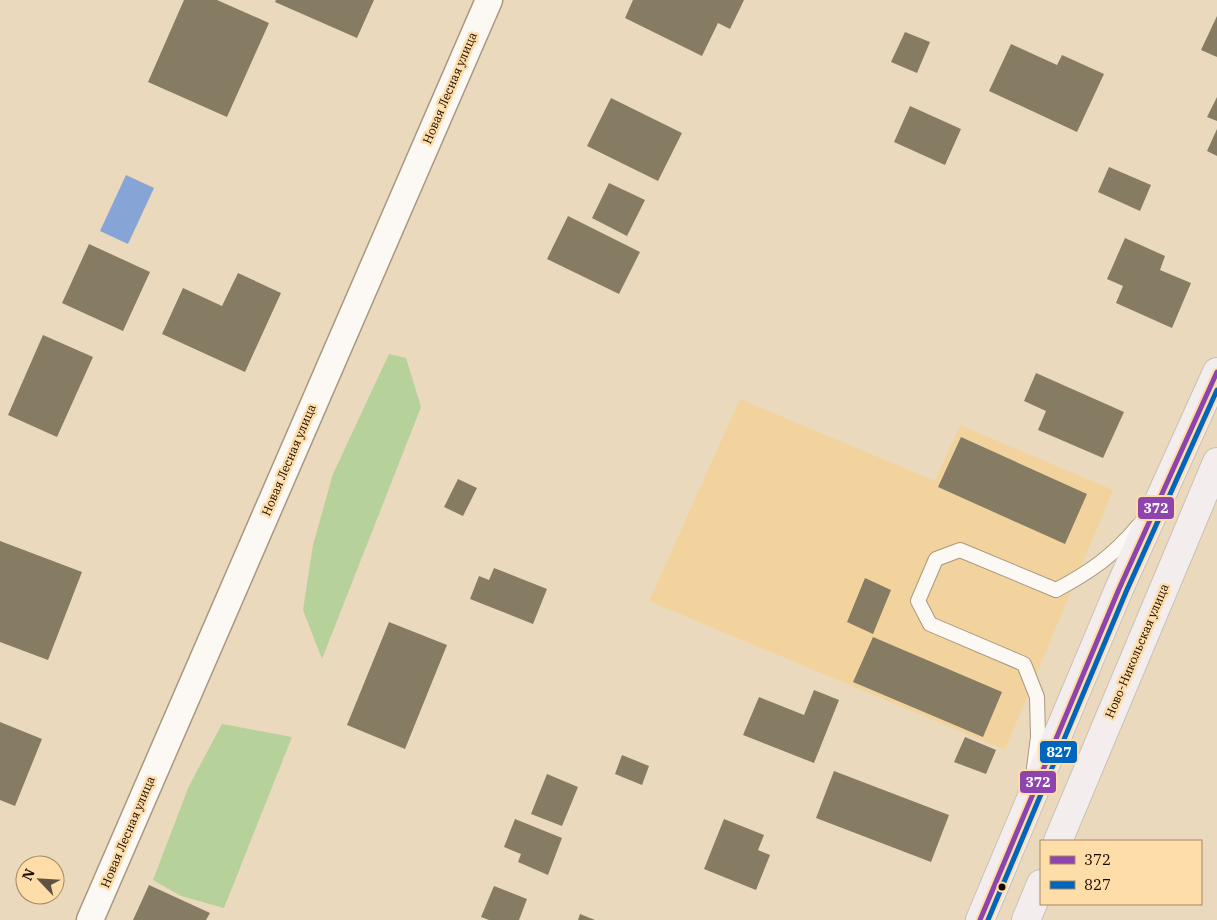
<svg xmlns="http://www.w3.org/2000/svg" width="1217" height="920" viewBox="0 0 1217 920" font-family="'IBM Plex Serif',serif">
<style>
.built{fill:#f3d39d}
.green{fill:#b6d199}
.water{fill:#86a5d6}
.building{fill:#867c63}
.lines{fill:none;stroke-linecap:round;stroke-linejoin:round}
.service-casing{stroke:#a7987f;stroke-width:16}
.minor-casing{stroke:#a7987f;stroke-width:29}
.primary-casing{stroke:#c9c1b4;stroke-width:30}
.service{stroke:#fcf9f5;stroke-width:14}
.minor{stroke:#fcf9f5;stroke-width:26}
.primary{stroke:#f3eded;stroke-width:28}
.bus-1-casing{stroke:#fedda9;stroke-width:9}
.bus-2-casing{stroke:#fedda9;stroke-width:9}
.bus-1{stroke:#8e44ad;stroke-width:5}
.bus-2{stroke:#0065bd;stroke-width:5}
.bus-dot{fill:#160b00;stroke:#fedda9;stroke-width:2}
.labels{text-anchor:middle;stroke-width:5;stroke-linejoin:round;paint-order:stroke}
.street-label{font-size:12px;fill:#160b00;stroke:#fedda9}
.line-badge{stroke:#fedda9;stroke-width:2}
.badge-label{font-size:14px;text-anchor:middle;font-weight:bold;fill:#fff}
</style>
<rect width="100%" height="100%" fill="#ead9bd"/>
<path class="built" d="M740 399 935 481 960 425 1113 490 1005 750 649 601Z"/>
<path class="green" d="M389 354 406 358 421 407 322 659 303 610 313 545 333 474Z
M222 724 292 737 224 908 181 896 153 880 189 786Z"/>
<path class="water" d="M126 175 154 188 128 244 100 231Z"/>
<path class="building" d="M184 0H217L269 23 227 117 148 82Z
M276 0H374L357 38 275 2Z
M633 0H744L730 29 718 23 702 56 625 18Z
M1217 16V57L1201 50Z
M905 32 930 42 917 73 891 62Z
M1011 44 1057 65 1062 55 1104 74 1077 132 989 91Z
M1217 97V121L1207 117Z
M611 98 682 133 658 181 587 146Z
M910 106 961 129 945 165 894 142Z
M1217 129V156L1207 151Z
M1109 167 1151 185 1140 211 1098 192Z
M609 183 645 200 627 236 592 218Z
M568 216 640 252 619 294 547 259Z
M1125 238 1165 256 1160 270 1191 283 1172 328 1116 303 1123 286 1107 279Z
M89 244 150 272 123 331 62 303Z
M238 273 281 293 245 372 162 334 183 288 222 306Z
M43 335 93 357 57 437 8 415Z
M1036 373 1124 412 1103 458 1038 430 1046 411 1024 401Z
M961 437 1087 494 1065 544 938 487Z
M458 479 477 488 463 516 444 507Z
M0 541 82 572 48 660 0 642Z
M494 568 547 589 533 624 470 599 479 576 489 580Z
M865 578 891 590 873 634 847 622Z
M389 622 447 645 405 749 347 725Z
M873 637 1002 692 983 737 853 682Z
M814 690 839 700 814 763 743 735 759 697 804 715Z
M0 722 42 739 15 806 0 800Z
M965 737 996 750 986 774 954 762Z
M622 755 649 766 642 785 615 774Z
M834 771 949 815 931 862 816 818Z
M547 774 578 787 562 826 531 814Z
M515 819 562 838 548 875 518 862 521 854 504 847Z
M724 819 764 835 758 850 770 855 756 890 704 869Z
M149 885 210 913 206 920H133Z
M494 886 527 899 519 920H489L481 917Z
M580 914 595 920H578Z"/>
<g class="lines">
<defs>
<path id="service" d="M1034 768 1038 737 1037 697 1024 664 930 624 918 601 936 559 960 550 1056 590C1090 572 1113 556 1138 526"/>
<path id="minor" d="M90 920 489 0"/>
<path id="primary" d="M1058 841 1217 462
M980 920 1119 589 1217 372
M1026 920 1041 884"/>
</defs>
<use href="#service" class="service-casing"/>
<use href="#minor" class="minor-casing"/>
<use href="#primary" class="primary-casing"/>
<use href="#service" class="service"/>
<use href="#minor" class="minor"/>
<use href="#primary" class="primary"/>
<defs>
<path id="bus-1" d="M980 920 1119 589 1217 372"/>
<path id="bus-2" d="M988 920 1126 592 1217 390"/>
</defs>
<use href="#bus-1" class="bus-1-casing"/>
<use href="#bus-2" class="bus-2-casing"/>
<use href="#bus-1" class="bus-1"/>
<use href="#bus-2" class="bus-2"/>
</g>
<circle class="bus-dot" cx="1002" cy="887" r="4.5"/>
<g class="labels">
<g class="street-label">
<text transform="translate(450 88) rotate(-67)" y="4">Новая Лесная улица</text>
<text transform="translate(289 460) rotate(-67)" y="4">Новая Лесная улица</text>
<text transform="translate(1137 651) rotate(-67)" y="4">Ново-Никольская улица</text>
<text transform="translate(128 832) rotate(-67)" y="4">Новая Лесная улица</text>
</g>
</g>
<g class="line-badge">
<rect x="1137" y="496" width="38" height="24" rx="5" fill="#8e44ad"/>
<rect x="1039" y="740" width="39" height="24" rx="5" fill="#0065bd"/>
<rect x="1019" y="770" width="38" height="24" rx="5" fill="#8e44ad"/>
</g>
<g class="badge-label">
<text x="1156" y="513">372</text>
<text x="1059" y="757">827</text>
<text x="1038" y="787">372</text>
</g>
<rect x="1040" y="840" width="162" height="65" fill="#fedda9" stroke="#a18965"/>
<rect x="1050" y="856" width="25" height="8" fill="#8e44ad" stroke="#a18965"/>
<text x="1084" y="865" font-size="15" fill="#160b00">372</text>
<rect x="1050" y="881" width="25" height="8" fill="#0065bd" stroke="#a18965"/>
<text x="1084" y="890" font-size="15" fill="#160b00">827</text>
<g transform="translate(40 880) rotate(295)"><circle r="24" fill="#fedda9" stroke="#a18965"/>
<path d="M0-4L9 19L0 12L-9 19Z" fill="#605342"/>
<text y="-8" font-size="14" font-weight="bold" text-anchor="middle" fill="#160b00">N</text>
</g>
</svg>
